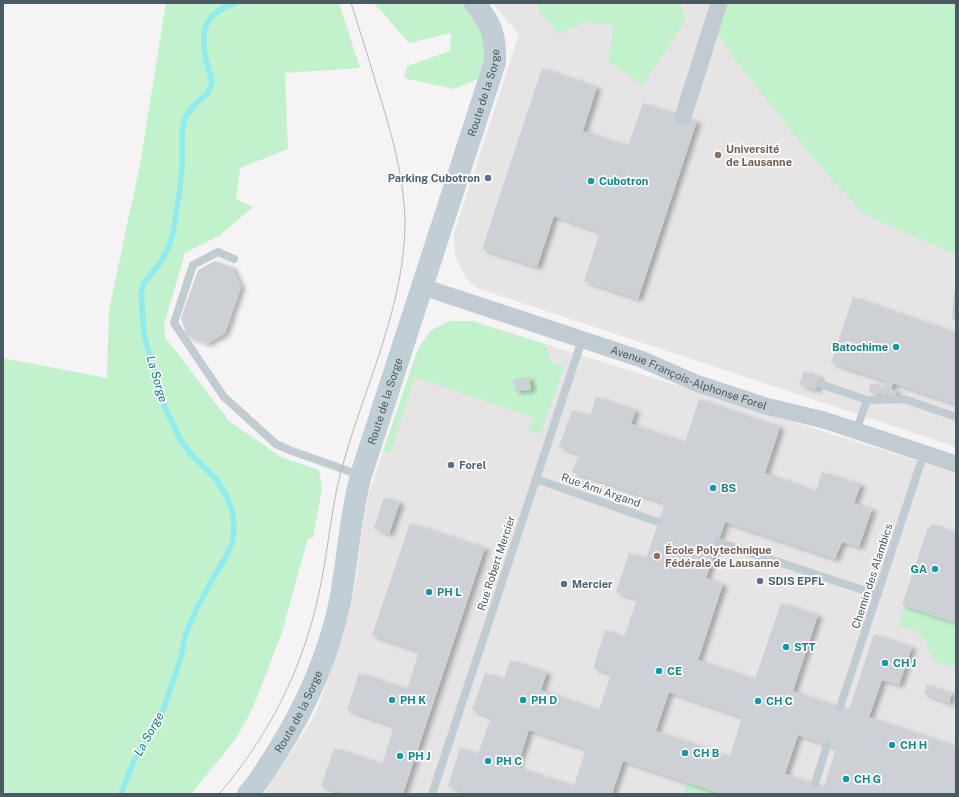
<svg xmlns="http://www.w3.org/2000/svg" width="959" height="797" viewBox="0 0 959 797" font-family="'Public Sans',sans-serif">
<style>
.education{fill:#e6e4e5}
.green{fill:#c2f2cc}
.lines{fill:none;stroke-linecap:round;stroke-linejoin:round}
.stream{stroke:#8eebef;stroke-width:5.5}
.building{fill:#cdd1d5;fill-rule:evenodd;filter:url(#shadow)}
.lane{stroke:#c0ccd2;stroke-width:8}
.street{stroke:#c0ccd2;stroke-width:17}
.secondary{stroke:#c0ced6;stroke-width:22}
.tram{stroke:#b5b9bd;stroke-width:1}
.education-dot{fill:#8d6e63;stroke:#fff;stroke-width:1.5}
.service-dot{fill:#5c6f8a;stroke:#fff;stroke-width:1.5}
.culture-dot{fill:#0f9aa8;stroke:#fff;stroke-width:1.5}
.labels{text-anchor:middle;stroke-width:3.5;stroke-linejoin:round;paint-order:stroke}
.street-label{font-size:11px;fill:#495a61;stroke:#fff}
.education-label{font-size:11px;font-weight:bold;fill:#785e54;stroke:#fff;text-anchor:start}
.service-label{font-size:11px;font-weight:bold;fill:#4e5e75;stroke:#fff;text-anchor:start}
.culture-label{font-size:11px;font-weight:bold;fill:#0d838f;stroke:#fff;text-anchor:start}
.water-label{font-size:12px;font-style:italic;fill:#0b7e84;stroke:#fff}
</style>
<defs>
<filter id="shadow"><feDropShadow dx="4.5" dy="2.5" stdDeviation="2" flood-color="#0004"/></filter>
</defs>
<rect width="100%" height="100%" fill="#f5f3f3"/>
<path class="education" d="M492 3H956V447L480 289 466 279 455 256 454 234 519 34Z
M450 321H472L956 473V794H264L315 715 343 636 357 576 361 537 368 496 418 349 430 331Z"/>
<path class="green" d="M166 3H339L360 68 285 73 288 149 240 168 236 199 253 207 219 236 185 253 164 325 165 337 229 421 281 457 319 470 322 488 313 538H308L282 632 258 695 249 715 235 740 191 794H3V358L107 378 109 310 140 164Z
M374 3H461L478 12 487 50 478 79 454 89 404 78 407 66 450 51 451 33 409 43Z
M538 3H680L686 19 642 86 608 60 614 26 585 21 560 35 538 11Z
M719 3H956V255L864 214 818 164 746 74 712 26Z
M450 321H472L545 344C549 350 549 356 551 362L563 366V370L542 430 540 433 528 432 533 417 415 377 390 454 383 451 418 349 430 331Z
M905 606 956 623V668L939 663 932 659 926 641 914 629 912 630 898 626Z
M687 783 718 793 717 794H683Z"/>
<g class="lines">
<path class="stream" d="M121 794 133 763 149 733 161 716 181 657 185 636 197 608 212 580 226 557 233 540 234 525 232 510 227 497 216 479 190 453 180 439 163 403 144 335 141 294 144 283 160 263 168 249 173 233 180 189 182 168V129L186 116 195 104 207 94 212 84C211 75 208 68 206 60 199 30 206 12 236 3"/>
</g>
<path class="building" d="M542 68 597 87 583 131 628 146 643 103 697 121 638 299 584 281 600 232 554 216 537 267 482 249Z
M215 261 232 267 241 287 225 333 207 344 187 336 181 318 198 270Z
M954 291H956V321L952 319Z
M853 297 954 332 956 326V404L893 383 891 389 897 391 895 396 869 392 871 383 884 387 886 381 831 363Z
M804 371 820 377 816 390 799 384Z
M529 377 531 390 515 391 513 379Z
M596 397 636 410 631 424 685 442 699 399 780 427 765 473 816 491 822 472 861 484 854 503 872 509 859 547 842 542 835 559 725 522 706 578 723 584 698 660 755 679 781 603 818 615 793 691 849 710 874 634 912 647 899 685 882 680 869 717 956 746V794H717L718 793 623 761 612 794H464L465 792 448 786 460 748 478 754 491 717 472 710 485 673 504 679 510 660 547 672 541 690 599 710 611 674 593 668 605 630 624 637 637 599 616 592 629 553 646 558 665 503 572 472 579 454 559 447 572 410 590 416ZM669 692 742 717 730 756 656 731ZM529 730 586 749 574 786 517 767ZM798 735 836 748 824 787 785 774Z
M384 497 400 502 389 534 374 528Z
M410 523 485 548 403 794H345L321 786 334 748 382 764 394 726 347 710 359 673 407 689 419 651 372 635Z
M931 524 956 533V623L902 605 928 527 930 528Z
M927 685 952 693 949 703 924 694Z"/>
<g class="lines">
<path class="lane" d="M234 259 218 252 193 265 174 323 224 397 276 444 289 450 360 475
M820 384 867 400 856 431
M867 400 904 399 956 417
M536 479 658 522
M718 542 878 595
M840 707 924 453
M815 784 827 745
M432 794 582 340"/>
<g class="street">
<path d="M683 117 719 3"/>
<path id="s1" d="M423 287 641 359 696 383 766 406 824 420 956 464"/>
</g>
<path class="secondary" id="s2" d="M248 794C259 782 267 768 276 754 305 708 329 655 340 601 348 559 350 516 361 475L495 62C496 35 491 24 475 3"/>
<path class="tram" d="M219 794C269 736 303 668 319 593 329 548 331 502 345 457 367 381 405 303 405 222 404 176 391 131 377 87 369 59 360 31 351 3"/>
</g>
<g class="education-dot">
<circle cx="718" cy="155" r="4"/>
<circle cx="657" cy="556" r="4"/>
</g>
<g class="service-dot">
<circle cx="488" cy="178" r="4"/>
<circle cx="451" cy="465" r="4"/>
<circle cx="760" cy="581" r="4"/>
<circle cx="564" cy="584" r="4"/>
</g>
<g class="culture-dot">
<circle cx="591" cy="181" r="4"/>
<circle cx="896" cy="347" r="4"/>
<circle cx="713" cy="488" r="4"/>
<circle cx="935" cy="569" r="4"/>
<circle cx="429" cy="592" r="4"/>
<circle cx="786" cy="647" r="4"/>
<circle cx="885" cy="663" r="4"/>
<circle cx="659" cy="671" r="4"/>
<circle cx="392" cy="700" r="4"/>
<circle cx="523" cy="700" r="4"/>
<circle cx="758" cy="701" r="4"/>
<circle cx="892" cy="745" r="4"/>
<circle cx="685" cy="753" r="4"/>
<circle cx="400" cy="756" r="4"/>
<circle cx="488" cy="761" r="4"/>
<circle cx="846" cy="779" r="4"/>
</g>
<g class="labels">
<g class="street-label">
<text dy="4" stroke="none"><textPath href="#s2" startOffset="745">Route de la Sorge</textPath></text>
<text dy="4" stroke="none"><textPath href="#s1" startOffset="281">Avenue François-Alphonse Forel</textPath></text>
<text dy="4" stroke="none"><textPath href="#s2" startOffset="421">Route de la Sorge</textPath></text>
<text transform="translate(601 490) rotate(19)" y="4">Rue Ami Argand</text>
<text transform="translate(496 563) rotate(-72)" y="4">Rue Robert Mercier</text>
<text transform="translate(872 576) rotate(-72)" y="4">Chemin des Alambics</text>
<text dy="4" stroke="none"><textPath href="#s2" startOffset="97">Route de la Sorge</textPath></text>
</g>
<g class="education-label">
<text x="726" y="153">Université<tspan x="726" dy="13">de Lausanne</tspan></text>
<text x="665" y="554">École Polytechnique<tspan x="665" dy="13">Fédérale de Lausanne</tspan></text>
</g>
<g class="service-label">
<text x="480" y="182" text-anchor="end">Parking Cubotron</text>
<text x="459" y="469">Forel</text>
<text x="768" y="585">SDIS EPFL</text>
<text x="572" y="588">Mercier</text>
</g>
<g class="culture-label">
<text x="599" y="185">Cubotron</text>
<text x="888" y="351" text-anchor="end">Batochime</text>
<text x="721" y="492">BS</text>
<text x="927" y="573" text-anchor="end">GA</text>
<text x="437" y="596">PH L</text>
<text x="794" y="651">STT</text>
<text x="893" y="667">CH J</text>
<text x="667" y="675">CE</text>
<text x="400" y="704">PH K</text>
<text x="531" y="704">PH D</text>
<text x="766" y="705">CH C</text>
<text x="900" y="749">CH H</text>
<text x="693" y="757">CH B</text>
<text x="408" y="760">PH J</text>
<text x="496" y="765">PH C</text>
<text x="854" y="783">CH G</text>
</g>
<g class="water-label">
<text transform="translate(157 379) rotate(74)" y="4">La Sorge</text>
<text transform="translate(149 734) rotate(-61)" y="4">La Sorge</text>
</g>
</g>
<rect width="959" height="797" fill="none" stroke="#495a61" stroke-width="8"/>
</svg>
